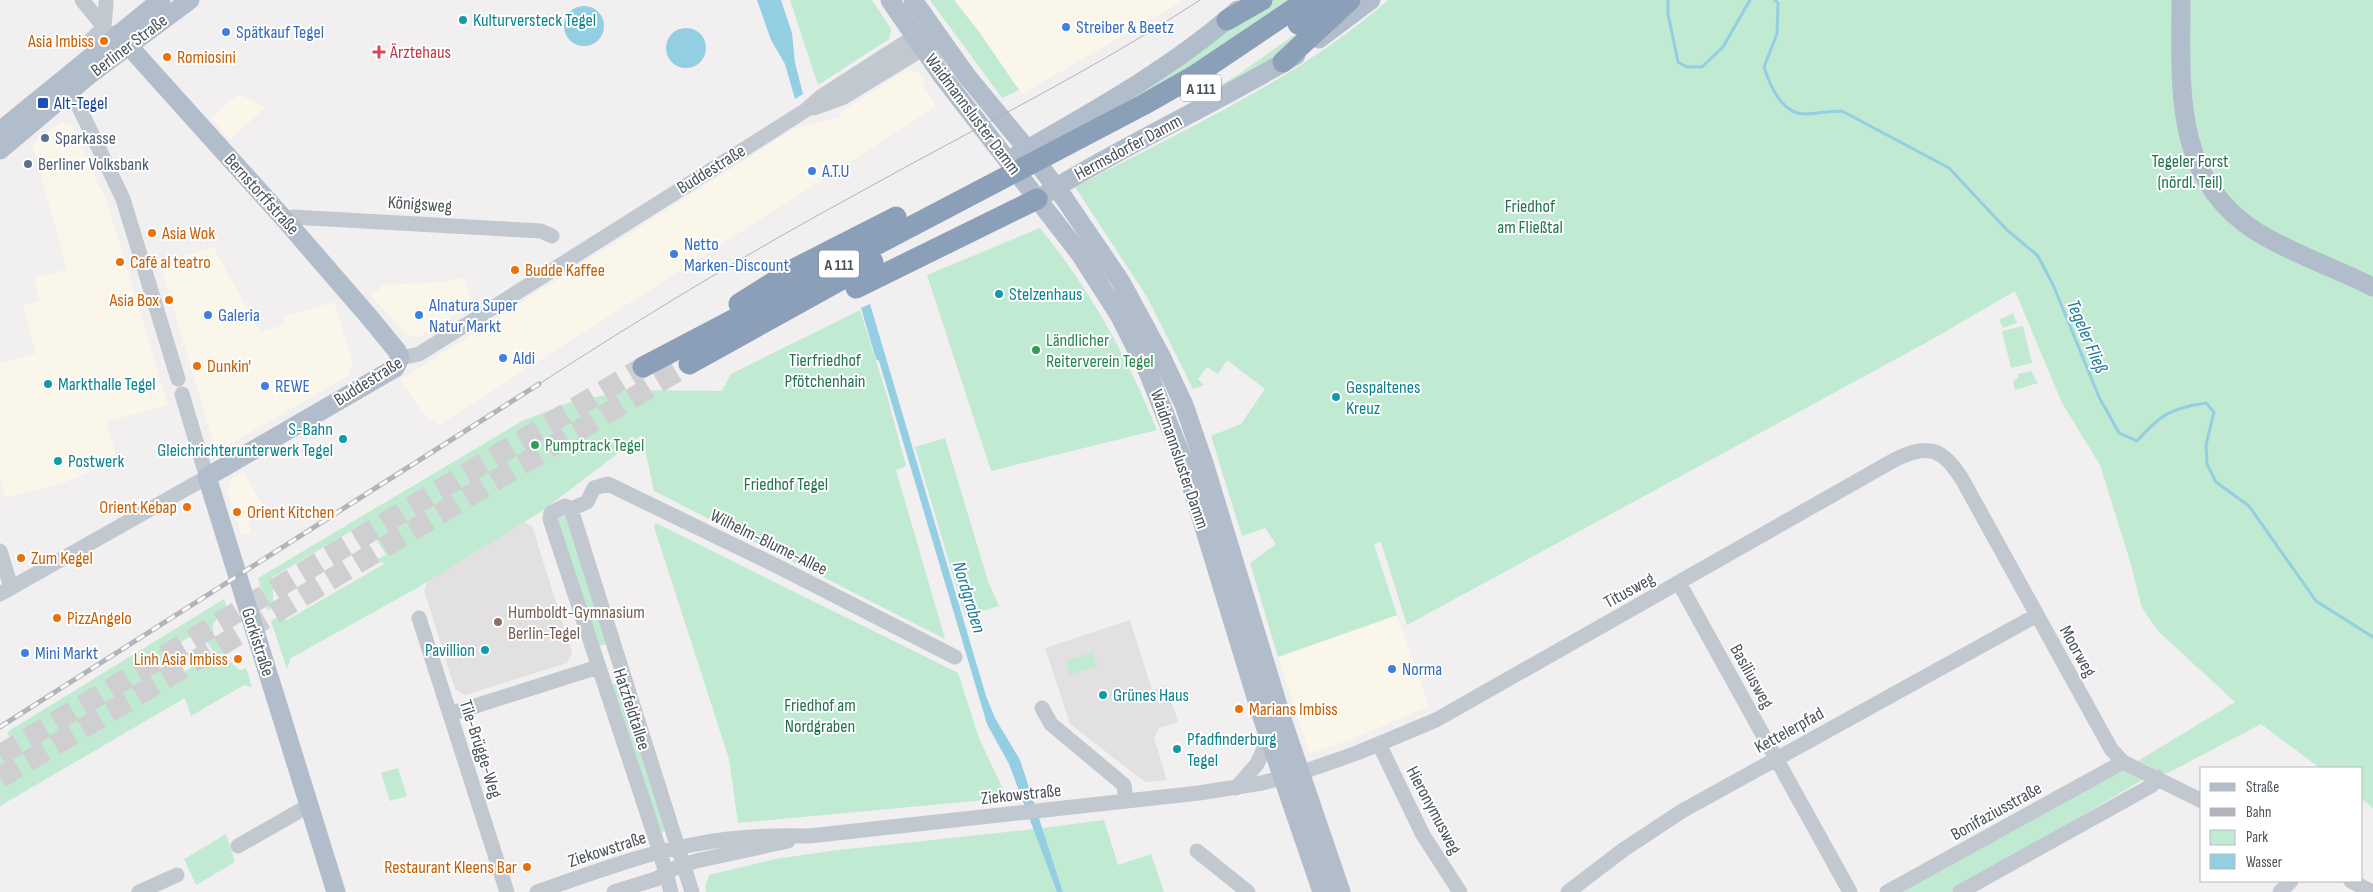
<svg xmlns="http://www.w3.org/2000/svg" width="2373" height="892" viewBox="0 0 2373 892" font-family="'Sofia Sans Condensed',sans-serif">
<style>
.commercial{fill:#faf6e9}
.education{fill:#e2e0e0}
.green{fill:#c1ead3;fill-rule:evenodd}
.water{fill:#93cee2}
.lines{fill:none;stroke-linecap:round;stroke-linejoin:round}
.stream{stroke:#93cee2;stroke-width:3}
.highway-tunnel{stroke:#cfcfd1;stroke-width:21;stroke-dasharray:21 11;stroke-linecap:butt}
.minor{stroke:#c1c8cf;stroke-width:15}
.major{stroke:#b1bdca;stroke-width:19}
.highway{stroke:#8b9fb8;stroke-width:21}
.tram{stroke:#b1b4b8;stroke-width:1}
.rail-casing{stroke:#b1b4b8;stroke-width:5}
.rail{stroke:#fff;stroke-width:3;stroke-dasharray:9;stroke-linecap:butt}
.culture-dot{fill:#0f9aa8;stroke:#fff;stroke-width:2}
.shop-dot{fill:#3f7fe0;stroke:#fff;stroke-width:2}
.food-dot{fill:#e8710a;stroke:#fff;stroke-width:2}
.health-dot{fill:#e0444e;stroke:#fff;stroke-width:2}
.transit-dot{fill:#1a4fb4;stroke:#fff;stroke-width:2}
.service-dot{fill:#5c6f8a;stroke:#fff;stroke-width:2}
.leisure-dot{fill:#2e9e5b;stroke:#fff;stroke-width:2}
.education-dot{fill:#8d6e63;stroke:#fff;stroke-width:2}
.labels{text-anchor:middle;stroke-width:4;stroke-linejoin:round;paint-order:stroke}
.shield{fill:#fff;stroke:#80858c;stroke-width:1}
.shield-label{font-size:16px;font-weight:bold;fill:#49515a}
.culture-label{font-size:18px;fill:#0d838f;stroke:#fff;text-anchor:start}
.shop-label{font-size:18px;fill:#366cbe;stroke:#fff;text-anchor:start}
.food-label{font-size:18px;fill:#c56008;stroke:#fff;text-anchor:start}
.street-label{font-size:18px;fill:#49515a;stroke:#fff}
.health-label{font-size:18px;fill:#be3a42;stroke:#fff;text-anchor:start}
.transit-label{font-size:18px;fill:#164399;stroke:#fff;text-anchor:start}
.service-label{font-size:18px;fill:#4e5e75;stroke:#fff;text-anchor:start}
.park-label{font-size:18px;fill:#21734d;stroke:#fff}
.leisure-label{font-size:18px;fill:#27864d;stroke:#fff;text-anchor:start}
.education-label{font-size:18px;fill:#785e54;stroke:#fff;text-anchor:start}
.water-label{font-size:19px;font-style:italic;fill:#1c7a99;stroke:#fff}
</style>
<rect width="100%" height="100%" fill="#f1efef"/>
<path class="commercial" d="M954 0H1184L1022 94 977 29Z
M907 70 918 72 925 82 922 85 934 101V108L439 425 434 418 429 421 400 380 795 128 839 118 843 110Z
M238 94 266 107 230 140 211 118Z
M61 122 71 125 107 202 168 405 106 422 116 454 86 464 89 472 66 482 5 498 0 479V363L36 353 23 306 40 301 34 279 67 269 32 145Z
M213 247 260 331 284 325 282 317 334 302 353 363 348 376 223 448 214 445 160 263Z
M464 278 472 305 419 337 407 335 371 296 383 285 445 282Z
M243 471 261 502 264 513 247 517 251 532 241 535 227 490 232 478Z
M1397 615 1429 706 1350 740 1311 753 1309 752 1278 657Z"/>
<path class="education" d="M524 522 532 526 572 653 567 663 465 695 455 689 424 590 428 581Z
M1130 620 1152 690 1167 686 1178 722 1159 728 1154 738 1167 780 1145 782 1070 724 1045 648Z"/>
<path class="green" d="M790 0H872L891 29 889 39 818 85Z
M930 0H954L977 29 1019 90 1002 98Z
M1269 0H1295L1234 42 1108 114Z
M1388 0H2373V808L2362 799V768H2320L2261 724 2166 774 2138 761 2235 702 2158 631 2142 608 2130 561 2100 465 2062 403 2015 291 1931 340 1407 625 1381 542 1374 544 1397 615 1278 657 1250 563 1276 544 1265 528 1242 536 1211 436 1241 424 1265 389 1227 360 1218 374 1207 367 1198 379 1204 385 1193 389 1147 297 1075 187C1181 131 1297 80 1388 0Z
M1314 21 1277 57 1168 117 1236 76Z
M1040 228C1090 289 1127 357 1157 430L991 471 927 275Z
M860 310 888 399 906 466 896 470 945 639 654 491 642 435 542 511 417 588 291 658 287 669 271 621 279 616 287 620 384 564 377 559 386 555 370 529 358 533 353 530 271 578 279 582 273 589V606L268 611 258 578 522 421 571 402 630 390 722 391 731 374Z
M2013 313 2017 323 2003 328 1999 320Z
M2023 326 2032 363 2011 368 2002 331Z
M2031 371 2038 383 2015 390 2013 382 2018 378V374Z
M945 438 988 581 999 606 965 616 915 447Z
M564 510 606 644 597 647 556 514Z
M656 523 958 673 979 738 1007 798 738 823 729 759 654 527Z
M224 599 228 612C223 615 215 619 213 625 210 635 232 668 241 670L246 668 252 687 244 685 191 716 185 698 0 806V749L12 741 7 732ZM200 630 214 653 181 674 167 651Z
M1093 652 1097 666 1070 675 1066 661Z
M618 683 665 831 657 834 610 685Z
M398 768 407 796 390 801 381 773Z
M2121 769 2144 779 1952 892H1893Z
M1104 820 1118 865 1151 854 1164 892H1063L1042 828Z
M1034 829 1057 892H706L705 888 709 875 775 859 830 851Z
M226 834 235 862 196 885 184 859Z"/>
<path class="water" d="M757 0H781L792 33 795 63 803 94 795 99 785 64 771 40Z
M564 26a20 20 0 1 1 40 0a20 20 0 1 1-40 0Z
M666 48a20 20 0 1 1 40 0a20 20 0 1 1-40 0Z
M870 304 986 696 995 718 1020 760 1063 892H1057L1009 764 987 724 879 361 876 359 861 308Z"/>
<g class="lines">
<path class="stream" d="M1668 0V14L1678 62 1687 67H1702L1723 47 1750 0
M1775 0 1778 3 1777 34 1764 67C1770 86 1782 115 1807 114 1819 113 1830 111 1842 111L1949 168 2007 230 2038 256 2054 287 2099 397 2119 433 2137 441C2160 415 2171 408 2206 403L2214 412 2206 445 2207 464 2216 482 2249 506 2316 601 2373 637"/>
<path class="highway-tunnel" d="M0 755 643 367
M0 778 689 364"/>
<path class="minor" d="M82 0 104 27
M91 40 104 27 106 3
M77 103 123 199 178 379
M814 108 842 98 932 43
M287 222 293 217 541 231 552 236
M400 358 419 354 467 324 806 110 822 96 923 31
M182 394 204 468
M571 509 587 502 594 488 608 484 779 567 955 657
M0 551 11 587
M1679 583 1850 892
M0 594 207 477
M419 618 507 892
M1042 708 1051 724 1124 785 1126 801
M450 714 598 667
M1379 744 1423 835 1460 892
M1236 788 1257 764 1269 738
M238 846 308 806
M1197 851 1248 892
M2351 881 2372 892
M139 892 177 875
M537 892C587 875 638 855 691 845 730 837 769 835 809 836L1199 793 1262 783 1300 773 1357 753 1436 720 1896 459C1929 443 1943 449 1962 479L2111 749 2123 762 2202 801
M614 892 656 879 675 868 696 861 788 841
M671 892 660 852 550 519 551 513 565 506 571 509 692 892
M1568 892 1623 850 1682 811 2037 615
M1887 892 2123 762
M1960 892 2151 786 2157 777
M2280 892 2291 881"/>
<path class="major" d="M890 0 943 77 1080 254 1119 315 1148 372 1185 465 1262 717 1322 892
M913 0 966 75 1027 149 1064 198 1121 282 1161 356 1184 405 1204 463 1283 722 1341 892
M2181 0C2181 86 2172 179 2257 232 2293 254 2335 268 2373 287
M118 34 287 222 370 318 397 351 400 358 395 368 207 477 336 892
M1319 39 1371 0
M0 131 161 0
M0 150 88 76 190 0
M1017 155C1094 111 1172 68 1238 10
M1047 193C1128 143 1215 104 1296 55"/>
<path class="highway" d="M1227 20 1262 0
M1298 24 1330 0
M1283 62 1350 0
M856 288 1037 199
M739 304 796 268 896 217
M689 364 873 262
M643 367 1143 105 1194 76 1307 0"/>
<path class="tram" d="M539 384C644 316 751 251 862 191 975 128 1092 71 1200 0"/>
<defs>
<path id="rail" d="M0 727 539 384"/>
</defs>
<use href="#rail" class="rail-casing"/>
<use href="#rail" class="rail"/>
</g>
<g class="culture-dot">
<circle cx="463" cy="20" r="5"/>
<circle cx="999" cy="294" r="5"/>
<circle cx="48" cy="384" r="5"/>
<circle cx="1336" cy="397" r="5"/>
<circle cx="343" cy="439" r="5"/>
<circle cx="58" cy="461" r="5"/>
<circle cx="485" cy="650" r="5"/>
<circle cx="1103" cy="695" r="5"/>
<circle cx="1177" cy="749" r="5"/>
</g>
<g class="shop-dot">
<circle cx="1066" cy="27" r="5"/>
<circle cx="226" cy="32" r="5"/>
<circle cx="812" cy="171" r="5"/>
<circle cx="674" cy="254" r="5"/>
<circle cx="208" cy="315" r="5"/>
<circle cx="419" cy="315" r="5"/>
<circle cx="503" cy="358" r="5"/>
<circle cx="265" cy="386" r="5"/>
<circle cx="25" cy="653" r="5"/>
<circle cx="1392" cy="669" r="5"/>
</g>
<g class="food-dot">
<circle cx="104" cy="41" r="5"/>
<circle cx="167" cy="57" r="5"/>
<circle cx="152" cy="233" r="5"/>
<circle cx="120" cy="262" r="5"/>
<circle cx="515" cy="270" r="5"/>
<circle cx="169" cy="300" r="5"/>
<circle cx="197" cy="366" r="5"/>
<circle cx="187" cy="507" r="5"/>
<circle cx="237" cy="512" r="5"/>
<circle cx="21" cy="558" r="5"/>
<circle cx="57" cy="618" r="5"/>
<circle cx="238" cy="659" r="5"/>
<circle cx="1239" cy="709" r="5"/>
<circle cx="527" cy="867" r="5"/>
</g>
<path class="health-dot" d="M376.5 44.5h5v5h5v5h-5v5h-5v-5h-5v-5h5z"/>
<rect class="transit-dot" x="37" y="97" width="12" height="12" rx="2.5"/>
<g class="service-dot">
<circle cx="45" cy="138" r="5"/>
<circle cx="28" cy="164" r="5"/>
</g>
<g class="leisure-dot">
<circle cx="1036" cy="350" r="5"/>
<circle cx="535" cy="445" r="5"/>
</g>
<circle class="education-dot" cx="498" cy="622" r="5"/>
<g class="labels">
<g class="shield">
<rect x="1181" y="74.5" width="40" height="27" rx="4"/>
<rect x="819" y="250.5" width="40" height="27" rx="4"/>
</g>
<g class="shield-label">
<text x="1201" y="94">A 111</text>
<text x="839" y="270">A 111</text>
</g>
<g class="culture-label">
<text x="473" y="26">Kulturversteck Tegel</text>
<text x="1009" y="300">Stelzenhaus</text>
<text x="58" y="390">Markthalle Tegel</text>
<text x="1346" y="393">Gespaltenes<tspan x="1346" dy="21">Kreuz</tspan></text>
<text x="333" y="435" text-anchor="end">S-Bahn<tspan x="333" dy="21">Gleichrichterunterwerk Tegel</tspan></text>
<text x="68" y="467">Postwerk</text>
<text x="475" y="656" text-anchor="end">Pavillion</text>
<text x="1113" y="701">Grünes Haus</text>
<text x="1187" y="745">Pfadfinderburg<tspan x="1187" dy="21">Tegel</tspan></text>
</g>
<g class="shop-label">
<text x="1076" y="33">Streiber &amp; Beetz</text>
<text x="236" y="38">Spätkauf Tegel</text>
<text x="822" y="177">A.T.U</text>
<text x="684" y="250">Netto<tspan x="684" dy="21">Marken-Discount</tspan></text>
<text x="429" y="311">Alnatura Super<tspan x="429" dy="21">Natur Markt</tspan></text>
<text x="218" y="321">Galeria</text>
<text x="513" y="364">Aldi</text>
<text x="275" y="392">REWE</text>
<text x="35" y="659">Mini Markt</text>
<text x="1402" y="675">Norma</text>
</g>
<g class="food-label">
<text x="94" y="47" text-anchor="end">Asia Imbiss</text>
<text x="177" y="63">Romiosini</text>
<text x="162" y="239">Asia Wok</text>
<text x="130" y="268">Café al teatro</text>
<text x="525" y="276">Budde Kaffee</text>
<text x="159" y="306" text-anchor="end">Asia Box</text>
<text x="207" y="372">Dunkin'</text>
<text x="177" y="513" text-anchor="end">Orient Kebap</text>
<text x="247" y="518">Orient Kitchen</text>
<text x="31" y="564">Zum Kegel</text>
<text x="67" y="624">PizzAngelo</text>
<text x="228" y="665" text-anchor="end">Linh Asia Imbiss</text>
<text x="1249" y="715">Marians Imbiss</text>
<text x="517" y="873" text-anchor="end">Restaurant Kleens Bar</text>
</g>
<g class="street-label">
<text transform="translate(129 45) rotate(-37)" y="6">Berliner Straße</text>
<text transform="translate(973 114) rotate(53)" y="6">Waidmannsluster Damm</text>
<text transform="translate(1128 147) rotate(-28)" y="6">Hermsdorfer Damm</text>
<text transform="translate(711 169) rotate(-32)" y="6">Buddestraße</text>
<text transform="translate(262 194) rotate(48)" y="6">Bernstorffstraße</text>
<text transform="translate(420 204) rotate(4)" y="6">Königsweg</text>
<text transform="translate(368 381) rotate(-32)" y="6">Buddestraße</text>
<text transform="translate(1180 459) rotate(71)" y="6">Waidmannsluster Damm</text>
<text transform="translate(769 542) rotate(26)" y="6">Wilhelm-Blume-Allee</text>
<text transform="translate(1629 590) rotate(-29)" y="6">Titusweg</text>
<text transform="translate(258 642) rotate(72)" y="6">Gorkistraße</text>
<text transform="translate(2078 651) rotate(61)" y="6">Moorweg</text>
<text transform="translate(1752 676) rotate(61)" y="6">Basiliusweg</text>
<text transform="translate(632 709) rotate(72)" y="6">Hatzfeldtallee</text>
<text transform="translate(1789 730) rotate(-29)" y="6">Kettelerpfad</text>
<text transform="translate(481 749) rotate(72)" y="6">Tile-Brügge-Weg</text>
<text transform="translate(1021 794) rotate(-6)" y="6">Ziekowstraße</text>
<text transform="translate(1434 810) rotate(62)" y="6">Hieronymusweg</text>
<text transform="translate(1996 811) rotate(-29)" y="6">Bonifaziusstraße</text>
<text transform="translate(607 849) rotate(-18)" y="6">Ziekowstraße</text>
</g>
<g class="health-label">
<text x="390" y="58">Ärztehaus</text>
</g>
<g class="transit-label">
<text x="54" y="109">Alt-Tegel</text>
</g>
<g class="service-label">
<text x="55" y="144">Sparkasse</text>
<text x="38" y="170">Berliner Volksbank</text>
</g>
<g class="park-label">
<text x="2190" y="167">Tegeler Forst<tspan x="2190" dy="21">(nördl. Teil)</tspan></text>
<text x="1530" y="212">Friedhof<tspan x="1530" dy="21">am Fließtal</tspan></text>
<text x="825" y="366">Tierfriedhof<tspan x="825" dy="21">Pfötchenhain</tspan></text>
<text x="786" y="490">Friedhof Tegel</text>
<text x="820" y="711">Friedhof am<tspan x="820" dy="21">Nordgraben</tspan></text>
</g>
<g class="leisure-label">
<text x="1046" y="346">Ländlicher<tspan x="1046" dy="21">Reiterverein Tegel</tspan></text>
<text x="545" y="451">Pumptrack Tegel</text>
</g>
<g class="education-label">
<text x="508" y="618">Humboldt-Gymnasium<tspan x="508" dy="21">Berlin-Tegel</tspan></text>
</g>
<g class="water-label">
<text transform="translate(2088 336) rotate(67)" y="7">Tegeler Fließ</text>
<text transform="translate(970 597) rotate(73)" y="7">Nordgraben</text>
</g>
</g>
<rect x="2200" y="767" width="162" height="115" fill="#ffffff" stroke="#b6b9bd"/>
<rect x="2210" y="783" width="25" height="8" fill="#b1bdca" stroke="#b6b9bd"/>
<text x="2246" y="792" font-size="15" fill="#49515a">Straße</text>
<rect x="2210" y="808" width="25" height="8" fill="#b1b4b8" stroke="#b6b9bd"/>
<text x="2246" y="817" font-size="15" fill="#49515a">Bahn</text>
<rect x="2210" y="830" width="25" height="15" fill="#c1ead3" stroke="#b6b9bd"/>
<text x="2246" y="842" font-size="15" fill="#49515a">Park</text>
<rect x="2210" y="854" width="25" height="15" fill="#93cee2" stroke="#b6b9bd"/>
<text x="2246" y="867" font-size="15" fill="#49515a">Wasser</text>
</svg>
